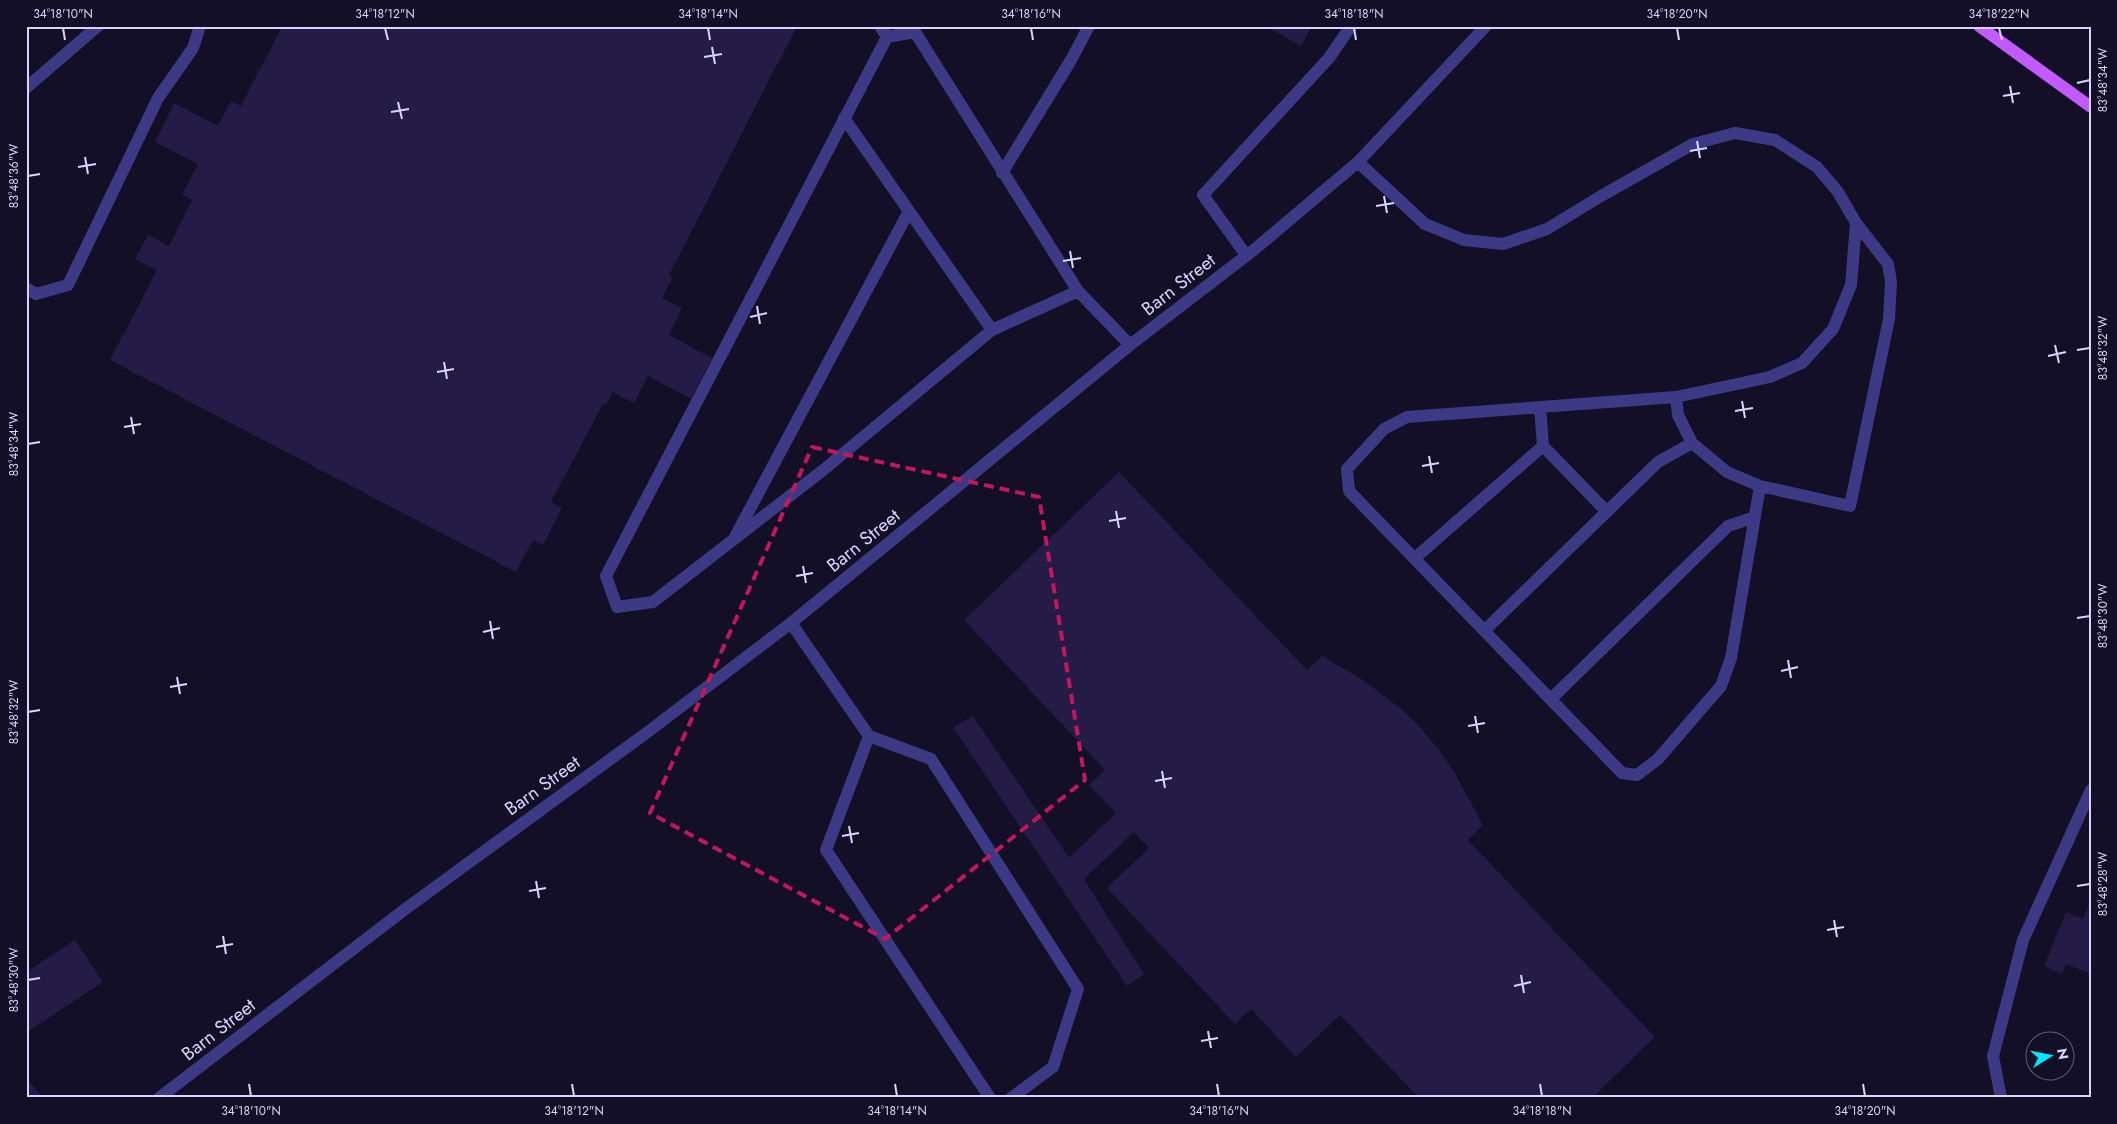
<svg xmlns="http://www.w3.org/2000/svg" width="2117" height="1124" viewBox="0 0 2117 1124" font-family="Jost,sans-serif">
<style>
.building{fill:#241b47}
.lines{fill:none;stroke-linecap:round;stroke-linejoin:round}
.minor{stroke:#3d3a85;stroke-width:12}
.major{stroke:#c25bff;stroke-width:12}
.marked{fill:none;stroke:#c2185b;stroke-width:4;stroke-dasharray:10 6;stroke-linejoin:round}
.ticks{fill:none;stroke:#d9d4ff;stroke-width:2}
.labels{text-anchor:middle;stroke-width:4;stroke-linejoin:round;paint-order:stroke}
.street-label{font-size:19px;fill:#d9d4ff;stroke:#130f26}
.neatline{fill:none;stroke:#d9d4ff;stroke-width:2}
.ticks-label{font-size:12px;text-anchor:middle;fill:#d9d4ff}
</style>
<rect width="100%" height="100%" fill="#130f26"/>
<path class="building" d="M282 26H797L669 275 673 276 662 298 682 308 669 335 712 358 691 399 648 376 634 403 613 392 606 405 603 404 551 502 562 508 543 545 533 540 516 572 110 360 157 270 135 259 148 235 169 246 192 200 182 195 198 164 155 142 174 103 218 126 231 101 241 106Z
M1265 26H1312L1301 46Z
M1119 472 1307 670 1322 656 1363 680 1400 708 1419 726 1440 751 1454 772 1483 825 1468 840 1655 1037 1592 1098H1419L1340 1015 1296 1057 1251 1009 1235 1024 1107 888 1149 848 1134 832 1084 879 1144 974 1127 986 953 727 973 716 1069 858 1116 813 1089 785 1105 770 964 620Z
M2091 899V974L2066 964 2062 974 2044 966 2066 912 2083 919Z
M75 940 103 982 26 1033V972Z
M26 1078 43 1098H26Z"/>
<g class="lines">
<path class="minor" d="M880 26 887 37
M26 88 98 26
M844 118 992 330
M1358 162 1425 224 1464 240 1503 244 1547 229 1601 196 1693 144 1735 133 1775 140 1817 167 1838 192 1856 223 1888 264 1891 282 1889 319 1850 506 1760 486 1727 472 1692 443 1678 415 1676 397
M1002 173 1071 60 1089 26
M1246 255 1203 195 1329 58 1351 26
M26 288 36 294 68 285 158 98 193 48 200 26
M1078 291 992 330 822 471 653 602 617 607 606 576 887 37 915 32 1078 291 1130 345
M1540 407 1543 446 1607 512
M1760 486 1731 658 1721 686 1658 759 1637 775 1622 773 1349 491 1347 469 1384 429 1407 417 1676 397 1770 377 1802 363 1833 329 1851 285 1856 223
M736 535 909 211
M1415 558 1543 446
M791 623 869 736 931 759 1078 989 1053 1067 1011 1098
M1485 630 1658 462 1692 443
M1551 699 1728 526 1755 517
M869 736 826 850 990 1098
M159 1098 404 910 649 731 791 623 1130 345 1255 249 1358 162 1486 26
M2001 1098 1993 1056 2023 940 2091 790"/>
<path class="major" d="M1979 26 2091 107"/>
</g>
<path class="marked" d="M812 447 1039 497 1085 780 885 939 650 813Z"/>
<path class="ticks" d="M63 28 65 40M385 28 388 40M708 28 710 40M1031 28 1033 40M1354 28 1356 40M1677 28 1679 40M1999 28 2002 40M712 47 715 64M704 57 722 54M2077 83 2090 80M2010 86 2013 103M2003 96 2020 93M398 102 402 119M391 112 409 109M1697 141 1700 158M1690 151 1707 148M85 157 88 174M78 167 96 164M28 176 40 174M1384 196 1387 213M1376 206 1394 203M1070 251 1073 268M1063 261 1081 258M757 306 760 324M750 317 767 313M2055 345 2059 363M2077 350 2090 348M2048 356 2066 352M444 362 447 379M437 372 454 369M1742 401 1745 418M1735 411 1753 408M131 417 134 434M124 427 141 424M28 444 40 442M1429 456 1432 473M1422 466 1439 463M1116 511 1119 528M1109 521 1126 518M803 566 806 583M796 576 813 573M2077 618 2090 616M490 621 493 639M483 632 500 628M1788 660 1791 678M1781 671 1798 667M177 677 180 694M170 687 187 684M28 712 40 710M1475 716 1478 733M1468 726 1485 723M1162 771 1165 788M1155 781 1172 778M849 826 852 843M842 836 859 833M536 881 539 898M2077 886 2090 884M529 891 546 888M1834 920 1837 937M1827 930 1844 927M223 936 226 954M216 947 233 944M1521 975 1524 993M28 980 40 978M1514 986 1531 982M1208 1031 1211 1048M1201 1041 1218 1038M249 1084 251 1096M572 1084 574 1096M895 1084 897 1096M1217 1084 1219 1096M1540 1084 1542 1096M1863 1084 1865 1096"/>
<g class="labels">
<g class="street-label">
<text transform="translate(1178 284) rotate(-38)" y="7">Barn Street</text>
<text transform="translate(863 540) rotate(-39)" y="7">Barn Street</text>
<text transform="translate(542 785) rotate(-36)" y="7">Barn Street</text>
<text transform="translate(218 1029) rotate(-38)" y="7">Barn Street</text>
</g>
</g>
<rect width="2117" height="1124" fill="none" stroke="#130f26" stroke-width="55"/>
<g transform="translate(2050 1056) rotate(80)"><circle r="24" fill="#130f26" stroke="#625e7d"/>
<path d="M0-4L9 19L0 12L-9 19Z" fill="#00e5ff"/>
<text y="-8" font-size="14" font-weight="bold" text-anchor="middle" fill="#d9d4ff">N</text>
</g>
<rect x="28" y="28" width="2062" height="1068" class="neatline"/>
<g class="ticks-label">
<text x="63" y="18">34°18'10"N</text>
<text x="385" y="18">34°18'12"N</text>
<text x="708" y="18">34°18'14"N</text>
<text x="1031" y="18">34°18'16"N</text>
<text x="1354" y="18">34°18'18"N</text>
<text x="1677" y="18">34°18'20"N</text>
<text x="1999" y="18">34°18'22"N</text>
<text transform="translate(2103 80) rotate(-90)" y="4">83°48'34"W</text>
<text transform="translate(14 176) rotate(-90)" y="4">83°48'36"W</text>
<text transform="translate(2103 348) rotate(-90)" y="4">83°48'32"W</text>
<text transform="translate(14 444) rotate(-90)" y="4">83°48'34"W</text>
<text transform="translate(2103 616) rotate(-90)" y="4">83°48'30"W</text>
<text transform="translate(14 712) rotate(-90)" y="4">83°48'32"W</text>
<text transform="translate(2103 884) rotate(-90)" y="4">83°48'28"W</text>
<text transform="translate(14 980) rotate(-90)" y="4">83°48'30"W</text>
<text x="251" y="1115">34°18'10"N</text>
<text x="574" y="1115">34°18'12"N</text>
<text x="897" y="1115">34°18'14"N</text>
<text x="1219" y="1115">34°18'16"N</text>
<text x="1542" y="1115">34°18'18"N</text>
<text x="1865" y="1115">34°18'20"N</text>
</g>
</svg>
